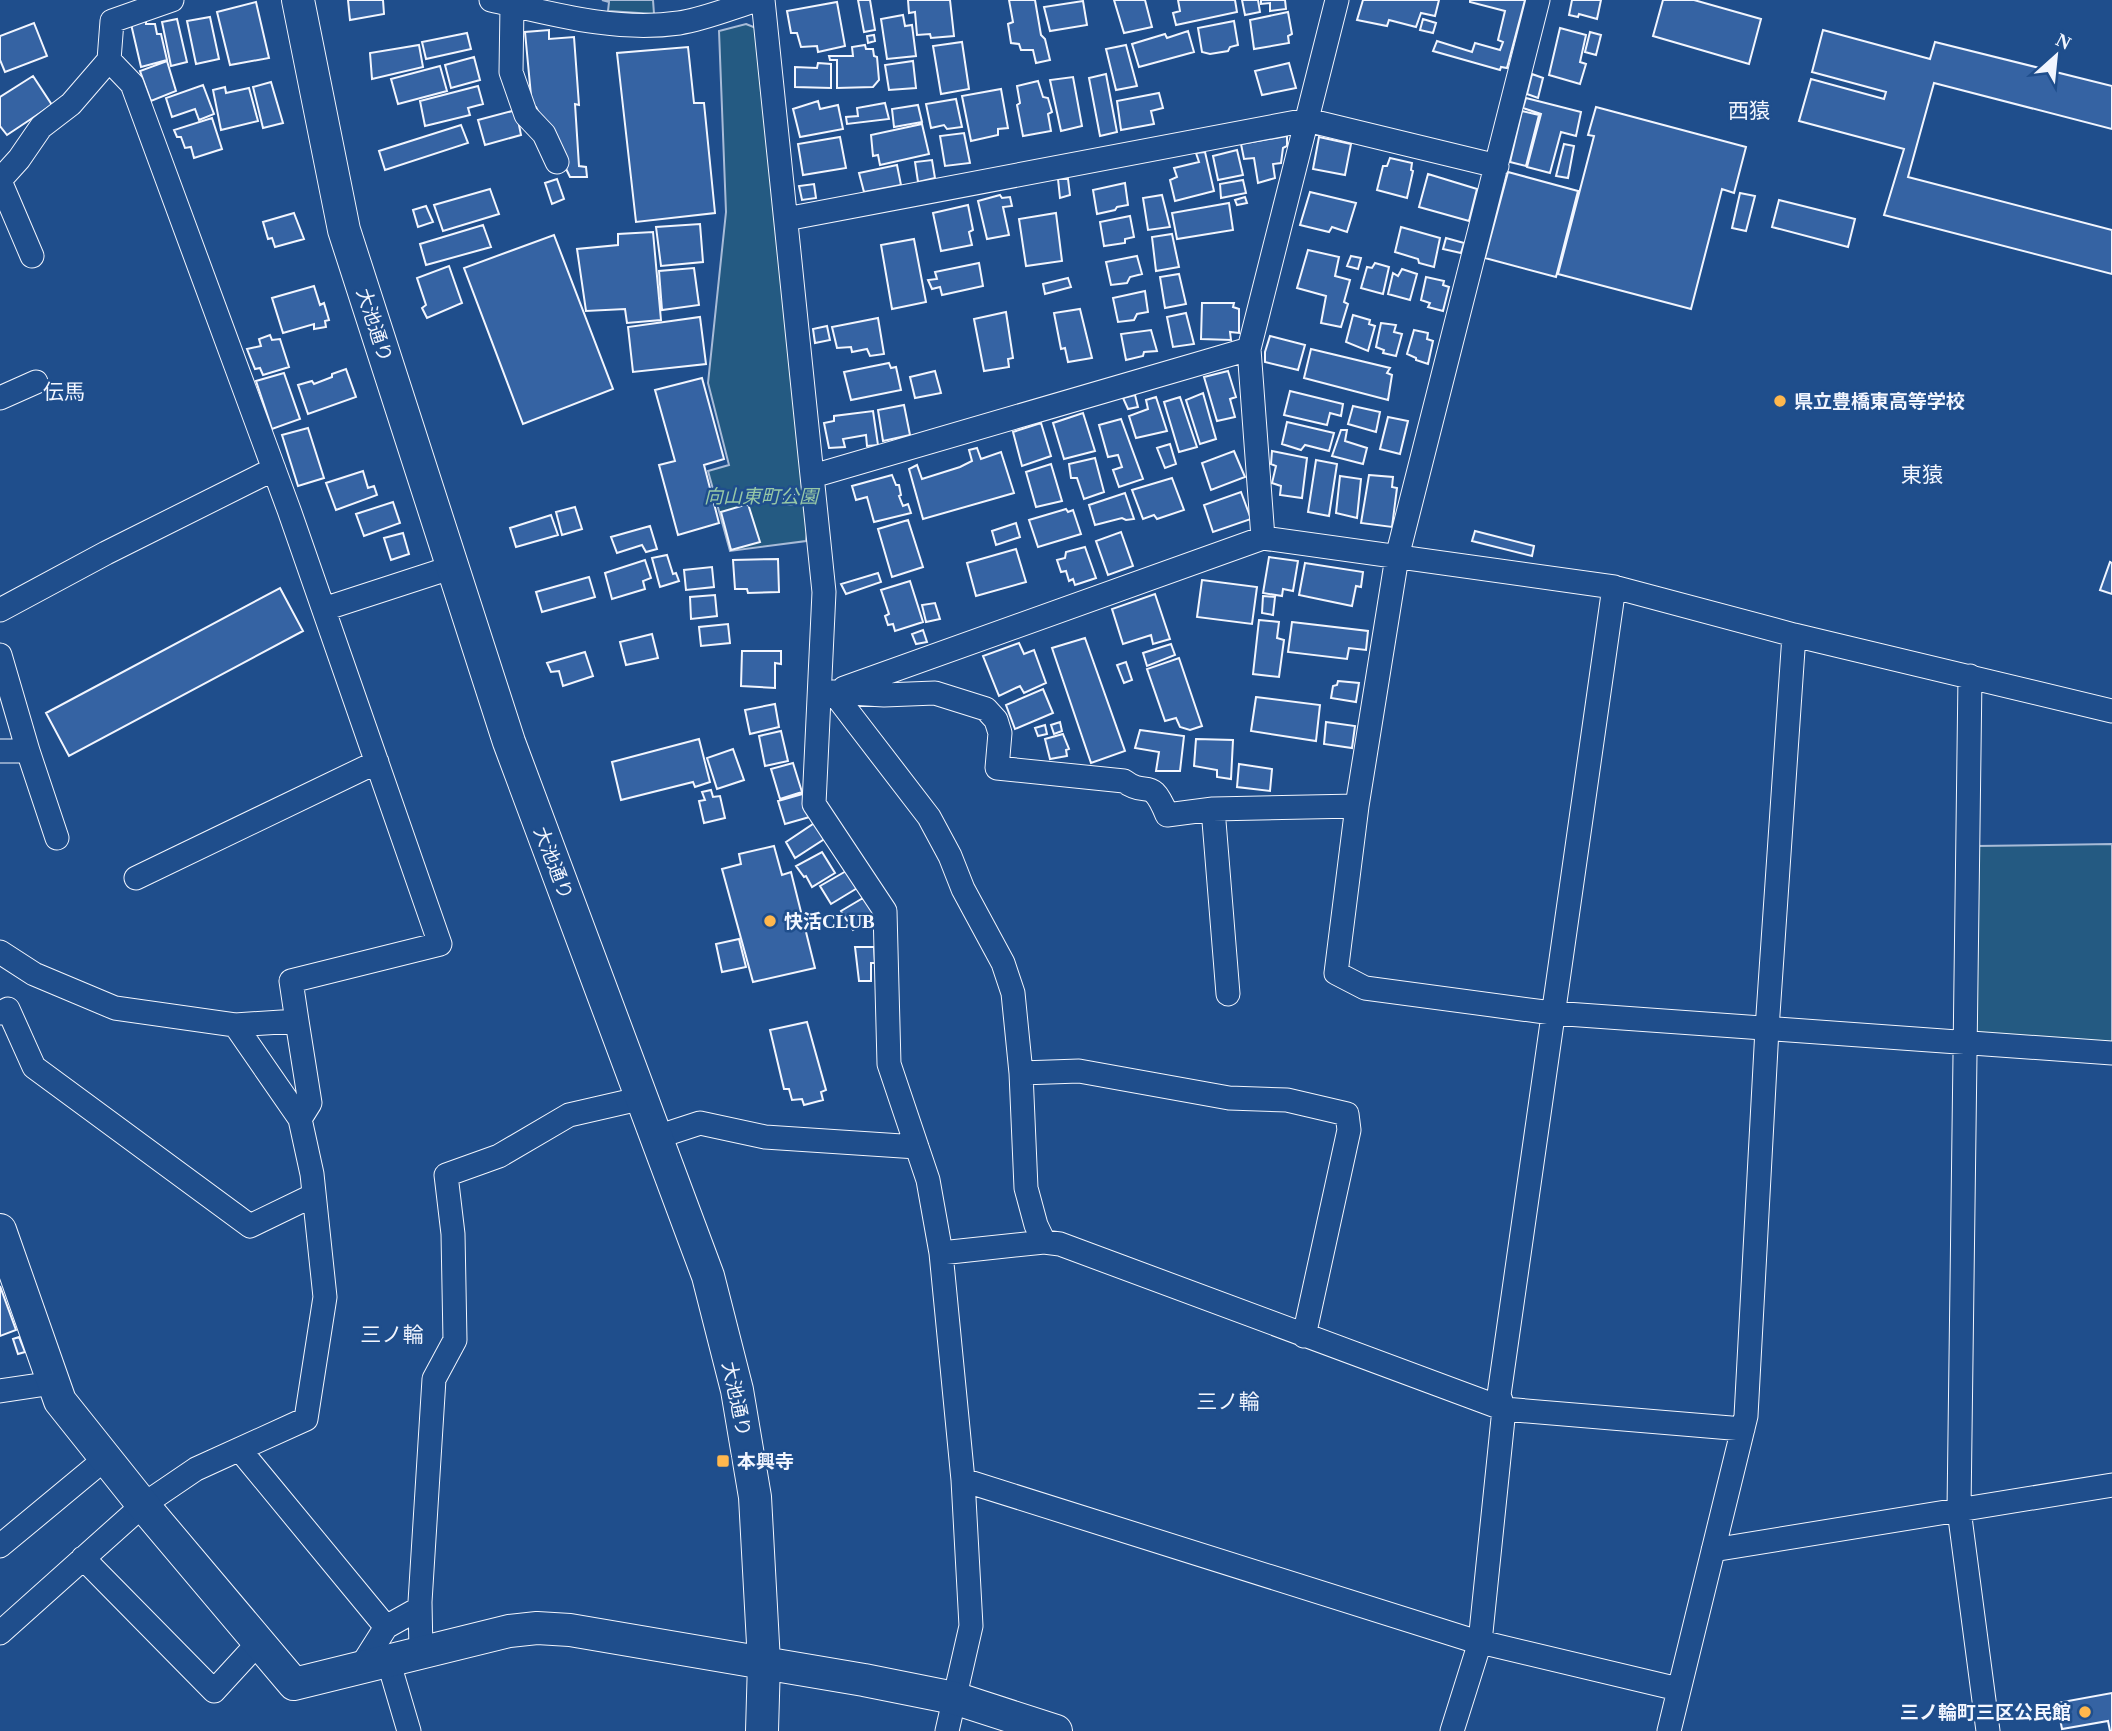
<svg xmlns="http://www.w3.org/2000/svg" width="2112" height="1731" viewBox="0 0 2112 1731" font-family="'Times New Roman','Noto Sans JP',serif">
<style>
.green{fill:#245a82;stroke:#a8bbd7;stroke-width:2}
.building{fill:#3563a3;stroke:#f2f6ff;stroke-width:2}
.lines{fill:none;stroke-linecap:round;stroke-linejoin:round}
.street-casing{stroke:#f2f6ff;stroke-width:25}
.secondary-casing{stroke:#f2f6ff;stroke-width:34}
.street{stroke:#1f4e8c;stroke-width:23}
.secondary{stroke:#1f4e8c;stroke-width:32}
.poi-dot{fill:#ffb74d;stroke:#1f4e8c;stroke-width:2.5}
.labels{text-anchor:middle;stroke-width:5;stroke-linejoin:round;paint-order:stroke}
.street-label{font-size:19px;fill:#f2f6ff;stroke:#1f4e8c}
.poi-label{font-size:19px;font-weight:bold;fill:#f2f6ff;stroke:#1f4e8c;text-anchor:start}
.park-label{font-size:19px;font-style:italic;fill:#97c8a6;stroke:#1f4e8c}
.neighbourhood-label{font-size:21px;fill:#f2f6ff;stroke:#1f4e8c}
</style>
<rect width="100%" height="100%" fill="#1f4e8c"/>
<path class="green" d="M602 0H653L654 14 608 11 609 2Z
M746 24 756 28 808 522 806 541 730 551 708 471 729 465 708 383 726 212 719 31Z
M2112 844V1042L1983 1035 1971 1029 1977 846Z"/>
<path class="building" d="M348 0H383L384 14 350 20Z
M858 0H870L875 30 864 32Z
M908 0H950L954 36 931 38 930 34 917 35 915 12 909 13Z
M1009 0H1035L1041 35 1045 39 1050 60 1036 63 1033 50H1021L1019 44 1011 43 1008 24 1013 22Z
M1114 0H1145L1152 27 1124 33Z
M1178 0H1235L1237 12 1176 25 1173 13 1180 11Z
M1242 0H1258L1260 12 1245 15Z
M1261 0H1285L1286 9 1270 11V3L1261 4Z
M1363 0H1439L1435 16 1421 13 1416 27 1389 20 1387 26 1357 20Z
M1470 0H1525L1507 68 1501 67 1500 70 1433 51 1437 41 1472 52 1475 43 1500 50 1503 42 1498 40 1505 11 1470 2Z
M1572 0H1601L1597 19 1579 14 1578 17 1569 15Z
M1663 0H1694L1761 19 1749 64 1653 36Z
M1083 1 1087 25 1050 31 1044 7Z
M256 2 269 58 230 65 217 12Z
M837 2 845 46 818 52 817 46 801 47 797 33H791L787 11Z
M1288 12 1292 34 1288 36 1289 43 1254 49 1250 20Z
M903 15 905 26 912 25 916 56 887 59 881 19Z
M210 17 219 59 196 64 187 21Z
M177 19 187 62 171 66 162 22Z
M1423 19 1436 23 1433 33 1420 30Z
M146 21V24H155L157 34H161L167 60 141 67 131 24Z
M1234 21 1238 45 1230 47 1228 51 1210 54 1202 52 1198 28Z
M34 23 47 56 5 72 0 60V36Z
M1560 28 1586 35 1580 62 1586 64 1580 84 1549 75Z
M549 30V39L574 37 579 105 575 104 579 166 586 167 587 177H570L536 107 532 106 525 32Z
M1823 30 1930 59 1935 42 2112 86V129L1934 83 1908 177 2112 230V274L1884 215 1904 149 1799 121 1811 79 1884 99 1886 92 1812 72Z
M1188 31 1194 52 1139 67 1132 44 1165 34 1167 38Z
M1590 32 1601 35 1596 55 1585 52Z
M467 33 471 49 426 59 422 42Z
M874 35 875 41 868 43 867 36Z
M962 42 969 89 941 94 933 46Z
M419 45 423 67 372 79 370 53Z
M865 45 866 49H873L874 56 877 57 879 80 873 87 837 88V60H830L829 56H853L852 47Z
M1126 45 1137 86 1116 90 1106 49Z
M688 47 694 103H704L715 213 636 222 617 53Z
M474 57 480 80 451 88 445 65Z
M167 61 176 91 151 101 140 71Z
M913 61 916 88 889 90 885 65Z
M818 63 831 64V88L795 87V67L817 68Z
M1289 63 1296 88 1262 95 1255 71Z
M440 66 447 91 398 104 391 79Z
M1106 74 1117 132 1100 136 1089 78Z
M1532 74 1543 78 1538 98 1527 94Z
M33 76 52 105 7 135 0 126V97Z
M1073 77 1082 126 1061 131 1050 80Z
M1038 81 1043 97 1048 98 1052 112 1048 114 1051 131 1023 136 1017 105 1020 103 1017 86Z
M271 82 283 123 263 128 253 87Z
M203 85 214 114 199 120 195 109 172 117 166 98Z
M478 86 483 104 468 108 470 115 425 126 420 101Z
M225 87 226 93 249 88 258 121 221 130 213 90Z
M1001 89 1008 128 998 129V135L971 141 962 96Z
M1159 93 1163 108 1151 111 1154 124 1121 130 1117 101Z
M1526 98 1581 112 1576 136 1561 132 1550 173 1527 167 1541 114 1523 108Z
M956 99 962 127 947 129 944 125 931 128 926 104Z
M818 101 820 109 838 105 843 129 800 137 793 109Z
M885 103 889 119 847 124 846 117 858 116 857 108Z
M918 105 922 122 894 127 892 109Z
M1596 107 1746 147 1734 193 1722 189 1691 309 1558 274 1594 136 1588 135Z
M516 110 521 135 485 145 478 120Z
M1522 111 1539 115 1526 166 1510 162Z
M212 118 222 149 194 158 191 147 185 148 181 137H177L174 130Z
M922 124 929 154 880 165 878 155 873 156 871 135Z
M461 125 468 143 385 170 379 151Z
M964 133 970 163 945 166 940 136Z
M1287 136V146L1283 148 1281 163 1273 164 1275 178 1258 183 1254 158 1244 159 1241 144Z
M840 137 846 168 803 175 798 144Z
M1319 137 1351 144 1345 175 1313 169Z
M1564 144 1574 146 1568 178 1556 176Z
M1237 150 1243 175 1218 180 1213 156Z
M1205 152 1214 191 1175 201 1170 180 1177 177 1174 168 1199 162 1196 153Z
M1390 158 1412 163 1411 170 1413 171 1407 198 1377 190 1383 166H1387Z
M932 160 935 178 918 182 915 162Z
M897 165 901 185 864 192 859 173Z
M1508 172 1578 191 1556 277 1485 258Z
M1428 174 1477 189 1469 221 1419 207Z
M557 179 564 199 552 204 545 183Z
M1058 179H1068L1070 195 1060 198Z
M1243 180 1246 193 1221 198 1220 184Z
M1125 183 1128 205 1117 207 1115 210 1097 214 1093 190Z
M814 184 816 198 802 200 799 186Z
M490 189 499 214 443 231 434 205Z
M1310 192 1356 203 1347 232 1332 227 1329 232 1300 225Z
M1740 193 1755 196 1746 231 1732 228Z
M1000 195 1002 198 1010 197 1012 206 1003 207 1009 235 987 239 978 201Z
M1162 195 1170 227 1148 230 1143 198Z
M1245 197 1247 203 1237 205 1235 200Z
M1779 200 1855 219 1848 247 1772 227Z
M1229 203 1233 230 1177 239 1172 213Z
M968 205 973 230 969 232 972 245 941 251 933 213Z
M426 206 433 222 418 227 413 210Z
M294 213 304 239 275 247 272 238 268 239 263 222Z
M1056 213 1062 261 1026 266 1019 219Z
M1130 216 1134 237 1125 239V243L1104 246 1100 222Z
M700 224 703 262 661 266 656 227Z
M483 225 491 247 426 265 420 244Z
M1401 227 1440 238 1434 267 1419 263 1418 259 1395 252Z
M653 232 661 320 627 323 625 309 586 311 577 249 618 245V234Z
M1172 234 1179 267 1156 271 1152 237Z
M554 235 613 389 523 424 464 268Z
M1446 238 1464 243 1461 253 1443 249Z
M914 239 926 302 892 309 881 245Z
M1308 250 1339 257 1335 276 1350 280 1344 302 1348 304 1341 327 1321 323 1326 296 1297 288Z
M1137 256 1142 274 1130 277 1127 283 1111 285 1106 262Z
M1351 256 1361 258 1358 269 1347 266Z
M979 263 983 286 942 295 940 287 932 289 928 280 937 279 935 272Z
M1375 263 1389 267 1383 294 1361 288 1367 267 1372 268Z
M449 266 462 303 427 318 422 308 426 305 417 278Z
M694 268 699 305 662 310 659 271Z
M1402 269 1417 274 1410 300 1388 294 1393 273 1398 276Z
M1179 274 1186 304 1165 308 1160 277Z
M1426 277 1444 281 1443 285 1449 287 1443 311 1428 307 1430 303 1421 300Z
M1068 278 1071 287 1045 294 1043 284Z
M314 286 320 305 324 303 329 320 325 321 326 327 314 329V324L283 333 272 298Z
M1145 291 1148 312 1137 314 1134 320 1118 322 1113 298Z
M1202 303H1234L1233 307 1239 309V333L1230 332 1231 340 1201 339Z
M1080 309 1092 358 1068 362 1065 348 1061 349 1054 313Z
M1006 312 1013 358 1008 359 1009 367 984 371 974 319Z
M1186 313 1194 344 1173 347 1167 317Z
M1353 315 1370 320 1369 324 1375 326 1368 351 1346 342Z
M700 317 706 364 633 372 628 327Z
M878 318 884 354 870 356 867 349 852 352 851 347 837 348 832 327Z
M1381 323 1396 325 1394 332 1402 334 1396 356 1383 353 1384 350 1376 347Z
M827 326 830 340 815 343 813 329Z
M1151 330 1157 351 1144 352 1143 356 1126 360 1121 334Z
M1414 330 1428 333 1427 339 1433 341 1428 364 1416 360V358L1407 354Z
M270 335 272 340 280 339 289 367 263 375 260 368 255 369 247 349 261 346 259 339Z
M1270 336 1305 345 1298 370 1265 362V352Z
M1311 349 1390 368 1387 373 1392 375 1388 400 1304 378Z
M889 363 891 368 896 367 901 390 851 400 844 372Z
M346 369 356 397 308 414 298 385 312 381 314 384 332 377V374Z
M935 371 941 393 915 398 910 377Z
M1228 371 1236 397 1230 399 1235 417 1217 421 1204 377Z
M284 373 300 419 272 429 256 381Z
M702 378 724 459 704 465 719 523 678 535 659 465 675 461 655 390Z
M1290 391 1343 404 1341 416 1330 413 1327 425 1284 415Z
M1203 393 1216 439 1200 444 1186 400Z
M1135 395 1138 407 1128 409 1123 398Z
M1156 397 1167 431 1136 438 1129 416 1148 409 1146 400Z
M1180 397 1197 447 1179 452 1164 402Z
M904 405 910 435 883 441 878 410Z
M1353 406 1380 412 1376 432 1348 424Z
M873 411 878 445 867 446 866 435 843 439 845 447 829 448 824 423 834 421V416Z
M1083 413 1095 451 1064 459 1053 423Z
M1388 417 1408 421 1400 454 1380 449Z
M1121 419 1143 479 1119 487 1113 470 1122 467 1118 455 1108 457 1099 425Z
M1287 422 1334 433 1329 451 1305 445 1301 450 1282 444Z
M1041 423 1051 456 1022 466 1013 432Z
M308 428 324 478 298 486 282 435Z
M1341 430H1347L1345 441 1367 448 1363 464 1332 456Z
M1170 444 1176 464 1165 468 1157 448Z
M977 448 981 459 1001 452 1014 493 923 519 909 469 917 465 922 479 960 467 972 461 969 450Z
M1234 451 1245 477 1211 490 1202 463Z
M1272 451 1307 458 1302 498 1280 495 1281 486 1272 483 1276 466 1271 464Z
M1095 458 1104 492 1084 499 1077 478H1071L1069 464Z
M1316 460 1337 464 1329 516 1308 512Z
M1051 464 1062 501 1036 507 1026 472Z
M363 471 368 488 374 486 377 495 336 510 326 483Z
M892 475 896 485H899L901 495 899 496 903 506 908 504 911 513 874 522 867 497 856 500 852 486Z
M1369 475 1393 477 1392 487 1397 488 1392 527 1361 523Z
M1340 476 1361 479 1357 518 1336 513Z
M1172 478 1184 510 1157 519 1154 515 1143 519 1132 490Z
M1241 492 1251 519 1213 532 1204 505Z
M1125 493 1134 519 1126 520 1122 518 1095 525 1089 505Z
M784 499a6 6 0 1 1 12 0a6 6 0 1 1-12 0Z
M393 502 400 523 364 536 356 514Z
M748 504 760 542 731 550 721 512Z
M575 507 582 529 562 535 556 512Z
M1066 509 1068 512 1073 510 1081 534 1038 547 1029 520Z
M551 515 558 535 516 547 510 528Z
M908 520 923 567 892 577 878 529Z
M1016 523 1020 537 996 545 992 531Z
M650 526 657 549 646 552 642 545 617 553 611 537Z
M1475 531 1534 546 1532 556 1472 541Z
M1121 532 1133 566 1108 575 1096 541Z
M403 533 409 554 391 560 384 538Z
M1085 547 1096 578 1075 585 1073 579 1069 581 1066 571 1061 572 1057 560 1065 558 1066 552Z
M1016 549 1026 582 976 596 967 563Z
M667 555 673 574 676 573 679 581 660 587 652 558Z
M1269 557 1298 561 1293 591 1283 589 1282 596 1263 593Z
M778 559 779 592 748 593 747 589H735L733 560Z
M645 560 651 578 643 581 645 589 612 599 605 573Z
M2110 562 2112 563V594L2100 590Z
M1305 563 1363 572 1361 587 1356 586 1352 606 1299 595Z
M712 567 714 587 686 590 684 570Z
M878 573 881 582 846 594 841 584Z
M589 577 595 597 542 612 536 592Z
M1202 580 1257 587 1252 624 1197 617Z
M910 581 923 622 895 631 893 624 888 625 885 616 889 614 881 590Z
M280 588 303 631 69 756 46 713Z
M1155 594 1170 639 1153 644 1151 635 1123 644 1112 609Z
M715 595 717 616 691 619 690 597Z
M1263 596 1275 597 1273 615 1262 613Z
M935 603 940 619 926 622 922 605Z
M1259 620 1279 622 1277 638 1284 640 1279 677 1253 674Z
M1292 622 1368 631 1366 650 1349 648 1347 659 1288 652Z
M728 624 730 643 701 646 699 627Z
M923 630 927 642 916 644 912 634Z
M652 634 658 658 626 665 620 642Z
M1085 638 1125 751 1091 763 1052 648Z
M1019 643 1024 654 1034 650 1046 683 1024 693 1020 686 999 696 983 656Z
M1171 644 1175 655 1147 666 1143 653Z
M742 651H781V664L775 663V688L741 686Z
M585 652 593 676 563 686 559 671 551 672 547 663Z
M1179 658 1202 726 1190 730 1180 727 1176 718 1165 721 1147 669Z
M1126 662 1132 680 1124 683 1117 665Z
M1338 681 1359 683 1356 702 1331 698 1333 686 1337 685Z
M1043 689 1053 713 1015 729 1006 705Z
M1256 697 1320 705 1316 741 1251 731Z
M775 704 779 727 750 734 745 710Z
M1060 722 1062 731 1054 734 1051 725Z
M1326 722 1355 726 1352 748 1324 744Z
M1045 725 1047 734 1038 736 1035 728Z
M1140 730 1184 736 1180 771H1156L1159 752 1135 748Z
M781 731 788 761 765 766 759 736Z
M1063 734 1069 749 1066 750 1067 756 1050 759 1045 739Z
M699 739 710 782 695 787 693 782 621 800 612 762Z
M1196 739 1233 740 1231 779 1217 777V770L1194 766Z
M733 749 744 780 717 789 707 758Z
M793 763 802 792 780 799 771 769Z
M1239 764 1272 769 1270 791 1237 787Z
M711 790 713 797 720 796 725 818 704 823 699 801 705 800 702 792Z
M806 793 813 816 785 824 778 801Z
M816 822 826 838 795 858 786 842Z
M774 846 782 875 791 872 815 968 753 982 722 869 741 864 739 854Z
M822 852 835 873 812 887 806 876 804 877 796 866Z
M848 870 859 887 831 904 820 886Z
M863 898 875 915 870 918 872 922 863 928 860 926 853 930 841 911Z
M739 939 746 967 722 972 716 944Z
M855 947H874L875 963H871V981H859Z
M807 1022 826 1090 821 1092 823 1100 804 1105 802 1099 792 1100 789 1089H784L770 1030Z
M0 1286 16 1330 0 1336Z
M19 1337 25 1352 18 1354 13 1339Z
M2112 1693V1731H2110L2108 1721 2062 1729 2057 1703Z"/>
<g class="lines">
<defs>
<path id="street" d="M491 0C553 14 615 32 679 23 705 19 731 8 757 0
M763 0 824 592 814 804 885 911 889 1064 928 1180 941 1253 963 1480 971 1626 947 1731
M512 5 511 72 526 115 544 134 557 162
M0 180 19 159 41 127 71 104 109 60 112 21 172 0
M0 181 32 256
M786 219 1307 120 1497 166
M0 398 36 382
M813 476 1249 349
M1263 538 1249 349 1337 0
M324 609 453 567
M0 610 106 553 274 469
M0 655 28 751 57 838
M1970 676 1959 1510 1988 1731
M844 688 1263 538 1614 587 1794 635 2112 711
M833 692 884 695 935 693 986 709 996 720 1000 733 997 768 1124 781C1148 799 1150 774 1167 815L1213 809 1357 806 1397 557 1538 0
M833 692 929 817 950 856 963 889 1003 963 1013 993 1021 1073 1026 1188 1036 1225 1044 1242
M0 751H28
M1357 806 1336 973 1365 988 1552 1013 2112 1053
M1213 809 1228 994
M136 878 377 762
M0 952 34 974 115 1008 235 1025 297 1021 291 981 440 944 289 510 132 84 109 60
M0 1013 8 1009 34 1067 250 1226 314 1195
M297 1021 310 1103 300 1119
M1021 1073 1079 1071 1229 1098 1287 1100 1347 1114 1349 1130 1304 1336
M657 1137 700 1123 765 1137 917 1147
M941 1253 1044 1242 1060 1244 1504 1409 1743 1429
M0 1391 53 1383
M240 1450 386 1627
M963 1480 1468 1639 1678 1689
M0 1546 106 1458
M1713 1550 2112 1485
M83 1558 214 1691 259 1642
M0 1633 143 1505 196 1469 306 1419 325 1297 312 1174 300 1119 235 1025
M421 1652 420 1602 434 1379 455 1340 453 1234 446 1175 499 1156 569 1115 643 1098
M388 1660 409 1731
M360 1668 386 1627 420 1608
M1452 1731 1480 1642 1504 1409 1499 1395 1614 587
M1669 1731 1746 1416 1767 1029 1794 635"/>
<path id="secondary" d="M298 0 344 230 509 742 708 1276 737 1390 755 1497 764 1662 762 1731
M0 1230 60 1401 143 1505 294 1684 509 1631 537 1628 570 1630 864 1680 954 1698 1056 1731"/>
</defs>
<use href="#street" class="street-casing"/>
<use href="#secondary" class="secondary-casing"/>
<use href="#street" class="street"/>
<use href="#secondary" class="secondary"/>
</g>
<g class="poi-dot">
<circle cx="1780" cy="401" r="7"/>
<circle cx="770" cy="921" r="7"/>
<rect x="716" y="1454" width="14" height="14" rx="3.5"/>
<circle cx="2085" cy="1712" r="7"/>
</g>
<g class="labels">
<g class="street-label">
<text transform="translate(375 325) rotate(72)" y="7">大池通り</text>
<text transform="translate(554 863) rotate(69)" y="7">大池通り</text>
<text transform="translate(737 1399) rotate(78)" y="7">大池通り</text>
</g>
<g class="poi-label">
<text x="1794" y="408">県立豊橋東高等学校</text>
<text x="784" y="928">快活CLUB</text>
<text x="737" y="1468">本興寺</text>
<text x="2071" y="1719" text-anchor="end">三ノ輪町三区公民館</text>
</g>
<g class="park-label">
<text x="761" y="503">向山東町公園</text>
</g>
<g class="neighbourhood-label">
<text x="1749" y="118">西猿</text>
<text x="64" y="399">伝馬</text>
<text x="1922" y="482">東猿</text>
<text x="392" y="1342">三ノ輪</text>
<text x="1228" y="1409">三ノ輪</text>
</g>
</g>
<g transform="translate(2056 56) rotate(27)" stroke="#1f4e8c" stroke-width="5" paint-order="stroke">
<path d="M0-5L12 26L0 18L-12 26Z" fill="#f2f6ff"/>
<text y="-10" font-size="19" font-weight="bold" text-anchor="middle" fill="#f2f6ff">N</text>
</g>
</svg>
